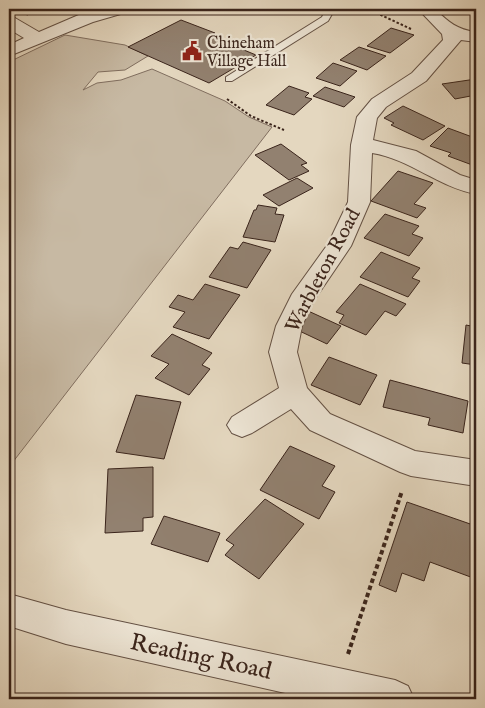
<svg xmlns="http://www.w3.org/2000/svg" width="485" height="708" viewBox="0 0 485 708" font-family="'IM FELL English',serif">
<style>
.green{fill:#c7b9a3;stroke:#806e5f}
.building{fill:#928170;stroke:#3a241b}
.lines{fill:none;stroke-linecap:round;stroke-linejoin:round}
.lane-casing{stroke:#645144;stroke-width:2}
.street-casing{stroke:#645144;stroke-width:2}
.path-far1{stroke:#3a241b;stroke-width:2;stroke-dasharray:2.5 2;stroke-linecap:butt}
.path{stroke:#3a241b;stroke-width:4;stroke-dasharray:4.5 3;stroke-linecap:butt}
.lane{fill:#ede5d5;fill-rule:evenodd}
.street{fill:#ede5d5;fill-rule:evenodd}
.labels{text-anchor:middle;stroke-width:4.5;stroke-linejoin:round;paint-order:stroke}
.far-poi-label{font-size:16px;fill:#3a241b;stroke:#ede5d5;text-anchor:start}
.street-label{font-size:20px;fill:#3a241b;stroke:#ede5d5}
.near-street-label{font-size:24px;fill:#3a241b;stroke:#ede5d5}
</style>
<rect width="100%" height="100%" fill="#e4d7bf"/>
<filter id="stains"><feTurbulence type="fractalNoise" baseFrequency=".004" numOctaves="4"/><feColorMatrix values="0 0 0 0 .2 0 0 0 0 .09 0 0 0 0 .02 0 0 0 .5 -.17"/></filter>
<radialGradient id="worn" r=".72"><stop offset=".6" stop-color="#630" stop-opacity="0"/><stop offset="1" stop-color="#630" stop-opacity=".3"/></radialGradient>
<path class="green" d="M65 35 125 45 148 56 125 70 98 72 83 90 97 83 121 80 152 69 225 101 249 117 272 127 9 467V62Z"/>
<path class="building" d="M19 9H44L27 15Z
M465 9H476V20Z
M181 20 215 33 210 36 256 55 209 83 128 47Z
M391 28 414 35 390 53 367 46Z
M359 47 386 56 367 70 340 60Z
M333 63 357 71 340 86 316 78Z
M476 79V95L455 99 442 84Z
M289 86 309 93 305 97 312 99 294 115 266 105Z
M325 87 355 97 344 107 313 96Z
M403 106 445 126 423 140 391 125 394 123 384 118Z
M448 128 475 138 471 142 476 144 475 166 448 156 451 153 430 146Z
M281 144 307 163 301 165 309 171 289 180 255 155Z
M398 171 433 183 414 204 426 208 417 218 371 201Z
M297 178 313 188 279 206 263 195Z
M258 205 277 208 275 214 284 215 275 242 243 237 254 210H256Z
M385 214 419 226 412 234 423 238 409 256 364 238Z
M243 242 271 250 247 288 209 277 230 247 238 249Z
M381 252 420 268 412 278 420 281 408 297 360 277Z
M205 284 240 295 209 339 173 327 185 312 169 307 178 295 193 300Z
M360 284 406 304 396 316 385 311 366 335 339 323 344 315 336 312Z
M306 310 341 326 327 344 291 327Z
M466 325 476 327V365L462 363Z
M172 334 212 353 202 365 210 369 189 395 155 378 169 364 151 356Z
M329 357 377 375 360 405 311 385Z
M390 380 468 401 463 433 428 425 430 418 383 407Z
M136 395 181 402 164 459 116 452Z
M290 446 335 466 322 486 335 492 319 519 260 490Z
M153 467V517L143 518V531L105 533 108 469Z
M265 499 304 524 259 579 225 555 234 545 226 540Z
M407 502 476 526V579L430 562 424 581 402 573 396 592 379 585Z
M164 516 220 533 208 562 151 544Z"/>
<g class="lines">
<defs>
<path id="lane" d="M315 9H325L332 14 328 21 232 81H226V77L322 17 323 15Z"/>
<path id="street" d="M100 9H127L124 13 93 22 9 56V45L24 38 9 29V17L15 18 39 32 81 14Z
M418 9H435C448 22 458 30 476 32V42L461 40 426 81 386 107 377 118 373 140 416 151 460 175 476 180V194C438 187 410 159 372 153L370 202 351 246 313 302 302 326 297 352 307 388 330 414 415 451 476 460V486L411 476 400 472 310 430 291 409 252 433 242 437 232 433 227 425 232 417 279 388 269 352 276 326 292 294 328 244 348 202 351 145 357 117 372 99 412 73 443 40 442 34Z
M9 594 66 610 395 680 408 686 414 699H312L66 644 9 626Z"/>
</defs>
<use href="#lane" class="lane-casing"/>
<use href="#street" class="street-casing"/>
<path class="path-far1" d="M368 9 411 29
M227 99 251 116 284 130"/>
<path class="path" d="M348 654 402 491"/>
<use href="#lane" class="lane"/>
<use href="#street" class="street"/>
</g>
<defs>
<symbol id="civic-bare" viewBox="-9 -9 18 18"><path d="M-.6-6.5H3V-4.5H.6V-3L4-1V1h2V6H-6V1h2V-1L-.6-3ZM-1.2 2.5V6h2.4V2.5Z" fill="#8f2418" stroke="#ede5d5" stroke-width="2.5" paint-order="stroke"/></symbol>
</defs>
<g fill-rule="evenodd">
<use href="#civic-bare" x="178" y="37" width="28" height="28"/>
</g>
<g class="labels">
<g class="far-poi-label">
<text x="207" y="48">Chineham<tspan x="207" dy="18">Village Hall</tspan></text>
</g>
<g class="street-label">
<text transform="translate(322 270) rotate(-62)" y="7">Warbleton Road</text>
</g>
<g class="near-street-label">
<text transform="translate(201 656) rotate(12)" y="8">Reading Road</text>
</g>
</g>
<rect width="485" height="708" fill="none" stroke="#e4d7bf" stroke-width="30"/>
<rect x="10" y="10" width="465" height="688" fill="none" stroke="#3a241b" stroke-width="2.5"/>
<rect x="15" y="15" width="455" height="678" fill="none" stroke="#3a241b"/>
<rect width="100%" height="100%" filter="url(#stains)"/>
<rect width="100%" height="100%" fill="url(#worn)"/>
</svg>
